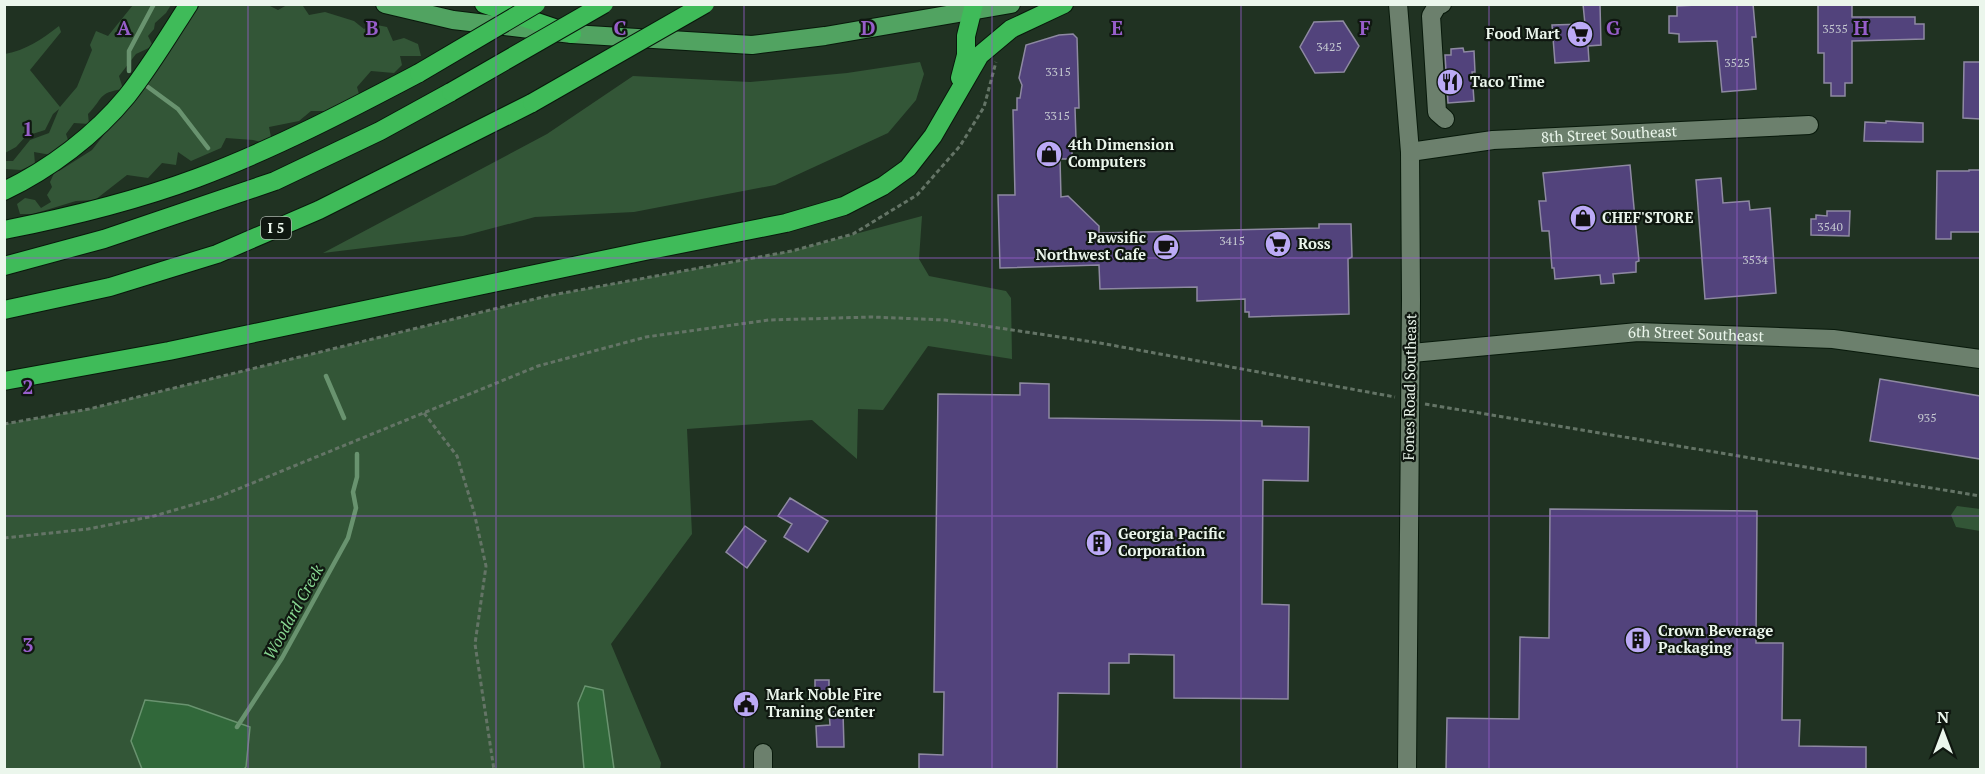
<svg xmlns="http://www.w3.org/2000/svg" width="1985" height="774" viewBox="0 0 1985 774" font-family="'PT Serif',serif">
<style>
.green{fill:#335637}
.water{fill:#31683a;stroke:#69936f;stroke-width:1.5}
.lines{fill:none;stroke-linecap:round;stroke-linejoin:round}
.stream{stroke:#69936f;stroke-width:4.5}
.building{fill:#52437c;stroke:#8e89a2;stroke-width:1.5}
.minor-casing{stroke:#08190b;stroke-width:20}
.major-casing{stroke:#08190b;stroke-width:20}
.highway-casing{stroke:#08190b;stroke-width:20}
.path{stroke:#647466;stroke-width:3;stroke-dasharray:4.5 3;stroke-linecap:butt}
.minor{stroke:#6c806d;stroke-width:18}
.major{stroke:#51a361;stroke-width:18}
.highway{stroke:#3fbb59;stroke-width:18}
.highway-bridge-casing{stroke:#08190b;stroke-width:20;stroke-linecap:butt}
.highway-bridge{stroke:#3fbb59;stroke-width:18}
.grid{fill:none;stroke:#975eca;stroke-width:1.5;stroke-opacity:0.55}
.labels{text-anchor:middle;stroke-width:4.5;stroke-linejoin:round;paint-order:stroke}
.number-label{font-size:12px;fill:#c5c9d0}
.shield{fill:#0f1710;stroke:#a9b3aa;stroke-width:1.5}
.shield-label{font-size:14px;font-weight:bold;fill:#ebf6ec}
.poi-label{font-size:15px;font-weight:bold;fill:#ebf6ec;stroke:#0f1710;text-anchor:start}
.street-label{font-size:15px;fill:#ebf6ec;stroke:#0f1710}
.water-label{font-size:16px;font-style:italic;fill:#87d691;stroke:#0f1710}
.grid-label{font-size:20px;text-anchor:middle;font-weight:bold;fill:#975eca;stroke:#0f1710;stroke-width:4.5;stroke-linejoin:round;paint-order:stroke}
</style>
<rect width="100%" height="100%" fill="#203222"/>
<path class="green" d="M250 4 254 6 268 5 278 10 287 5 303 6 309 15 325 12 354 21 364 29 372 24 387 27 393 41 404 38 418 44 421 56H400L402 65 394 73 371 71 357 87 359 94 343 106 328 111H311L299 121 269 127 271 137 265 143 253 140 226 138 221 148 191 161 178 152 176 165 162 163 148 178 127 175 95 200 76 201 33 214H20L17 204 25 198 35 200 41 208 51 202 47 195 52 187 50 182 56 169 59 171 92 150 159 64 198 5Z
M133 5H171L166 13 155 23 154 29 148 36 153 46 136 54 119 76 123 89C97 93 104 98 88 114L89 124 74 123 66 134 69 143 51 155 34 152 35 164 21 170 5 169V161H13L30 140 49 133 59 109 53 114 45 130 26 136 16 147 5 153V54C26 50 41 40 59 26L61 32 30 70 60 107 77 87 92 50 90 45 96 31 108 36Z
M920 62 924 74 916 100 888 133 775 185 634 212 535 217 463 236 323 253 547 134 633 76 750 82 847 73Z
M922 216 919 259 929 276 1006 291 1011 298 1012 359 928 346 883 410 858 409 857 459 812 420 687 429 692 534 611 644 661 763 660 769H614L603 691 578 704 584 769H243L246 766 146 700 131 741 142 769H5V424L89 409 547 296 792 251Z
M1957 506 1980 509V531L1956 527 1951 515Z"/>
<path class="water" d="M585 686 603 690 614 769H584L578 703Z
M145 700 188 705 250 727 246 767 243 770 142 769 131 741Z"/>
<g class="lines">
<path class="stream" d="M129 71V51L154 4
M148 87 178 109 208 148
M326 376 344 418
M237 727 282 658 348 538 356 508 353 492 357 477V454"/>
</g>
<path class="building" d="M1583 4H1600L1601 45 1588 46 1589 61 1555 63 1552 25 1585 24Z
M1716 4H1753L1756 37H1752L1756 89 1722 92 1717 41 1679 42V34L1669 33V16H1677V6Z
M1818 4H1852V17H1915V24H1924V39L1852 41V83H1845V96H1831V83H1824V53H1818Z
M1343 21 1359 46 1344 72 1315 73 1300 47 1314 22Z
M1073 34 1077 38 1079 108H1075L1076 139 1072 143V159H1060L1061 197 1068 196 1099 226V233L1319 228V224H1351L1352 257 1348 259 1349 314 1249 317V312H1245V299L1197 301V287L1100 289 1099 265 1000 268 998 195H1015L1013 110H1017V98H1020L1022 85 1019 78 1026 45 1059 35Z
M1463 48 1464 52 1474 51 1475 72H1472L1474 101 1448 103 1445 55H1451V49Z
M1964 62H1980V119L1963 118Z
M1886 121 1923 123V142L1864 141 1865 122 1886 123Z
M1630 165 1639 261 1636 262V272L1613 274 1614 283 1601 284 1600 275 1555 279 1554 268H1552L1549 231H1542L1539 201H1546L1543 173Z
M1969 170H1980V232H1951V239H1936L1937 171H1969Z
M1721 178 1723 203 1749 201 1750 210 1770 208 1776 293 1705 299 1696 180Z
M1827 211H1850L1849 236 1811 235V219H1816V215L1827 216Z
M1880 379 1980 396V459L1870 441Z
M1020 383 1049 384V418L1262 421V426L1309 427 1308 481 1263 480 1262 604 1289 605 1288 699 1174 698V655L1129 654V663H1109V694L1058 693 1057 770H919V754L943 755 944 692H934L938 394 1020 395Z
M790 498 828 521 808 552 784 537 792 524 778 516Z
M1550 509 1757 511 1756 643H1783L1782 720H1800L1799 746 1866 747V770H1446L1447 718 1519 719 1520 637 1549 638Z
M745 526 766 541 747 568 726 552Z
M815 680H829V693H815Z
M829 712H843L844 747H817L816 726 830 725Z"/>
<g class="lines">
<defs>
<g id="minor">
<path d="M1398 4 1410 152 1411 300 1407 770"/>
<path d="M1442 4 1437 6 1431 16 1437 112 1445 119"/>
<path id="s1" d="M1410 152 1493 140 1809 125"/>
<path id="s2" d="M1412 353 1638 332 1833 339 1980 359"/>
<path d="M763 753V770"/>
</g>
<path id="major" d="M385 4 453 20 572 34 752 45 825 36 1011 4"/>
<path id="highway" d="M484 4 572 34
M960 78 966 55V36L974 4
M4 191C50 169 95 135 127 96 150 67 169 35 189 4
M4 230C70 217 135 201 197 178 274 149 347 111 419 73
M4 266 104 239 275 181 380 131 451 92
M4 310 110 287 217 254 319 210 532 103
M4 381 169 351 645 251 786 223 844 206 883 186 908 168 933 136 980 55 1011 29 1064 4"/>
</defs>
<use href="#minor" class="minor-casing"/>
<use href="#major" class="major-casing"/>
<use href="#highway" class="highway-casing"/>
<path class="path" d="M1425 404 1980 496
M424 413 457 456 474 512 486 566 475 644 494 770
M4 424 89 409 547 296 792 251 853 234 917 195 960 146 984 107 996 62
M4 538 88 529 154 516 216 498 538 366 646 337 769 320 872 317 945 320 1100 343 1395 397"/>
<use href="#minor" class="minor"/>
<use href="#major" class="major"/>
<use href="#highway" class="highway"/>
<defs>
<path id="highway-bridge" d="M419 73 536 4
M451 92 604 4
M532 103 705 4"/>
</defs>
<use href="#highway-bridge" class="highway-bridge-casing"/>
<use href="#highway-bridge" class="highway-bridge"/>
</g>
<path class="grid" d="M248 4V770M496 4V770M744 4V770M992 4V770M1241 4V770M1489 4V770M1737 4V770M4 258H1980M4 516H1980"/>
<defs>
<symbol id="supermarket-disc" viewBox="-11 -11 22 22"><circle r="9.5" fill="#bcaaf6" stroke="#0f1710"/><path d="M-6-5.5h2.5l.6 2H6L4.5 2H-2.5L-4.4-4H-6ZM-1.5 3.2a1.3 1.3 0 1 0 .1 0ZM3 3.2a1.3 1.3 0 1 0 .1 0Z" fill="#111"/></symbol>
<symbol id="restaurant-disc" viewBox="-11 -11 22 22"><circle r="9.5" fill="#bcaaf6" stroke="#0f1710"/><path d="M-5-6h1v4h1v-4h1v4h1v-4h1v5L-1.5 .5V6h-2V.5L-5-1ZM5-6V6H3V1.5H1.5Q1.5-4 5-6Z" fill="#111"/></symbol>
<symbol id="shop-disc" viewBox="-11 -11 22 22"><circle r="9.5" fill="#bcaaf6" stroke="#0f1710"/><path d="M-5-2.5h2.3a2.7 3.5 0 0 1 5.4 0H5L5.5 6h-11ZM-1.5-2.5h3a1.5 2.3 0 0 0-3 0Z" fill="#111"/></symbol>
<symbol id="cafe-disc" viewBox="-11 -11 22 22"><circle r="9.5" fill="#bcaaf6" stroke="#0f1710"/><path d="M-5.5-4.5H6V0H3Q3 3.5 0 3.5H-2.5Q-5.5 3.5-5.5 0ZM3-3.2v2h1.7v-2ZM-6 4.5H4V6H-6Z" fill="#111"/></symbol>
<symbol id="building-disc" viewBox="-11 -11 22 22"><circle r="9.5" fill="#bcaaf6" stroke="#0f1710"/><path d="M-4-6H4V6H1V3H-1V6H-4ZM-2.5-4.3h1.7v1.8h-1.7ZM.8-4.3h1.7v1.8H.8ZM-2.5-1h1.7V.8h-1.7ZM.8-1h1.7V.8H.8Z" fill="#111"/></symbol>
<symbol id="civic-disc" viewBox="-11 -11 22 22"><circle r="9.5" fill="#bcaaf6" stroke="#0f1710"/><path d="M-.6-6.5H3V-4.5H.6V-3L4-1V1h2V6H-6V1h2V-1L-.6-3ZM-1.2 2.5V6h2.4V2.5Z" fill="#111"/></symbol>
</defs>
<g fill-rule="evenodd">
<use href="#supermarket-disc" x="1565" y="19" width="30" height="30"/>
<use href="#restaurant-disc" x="1435" y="67" width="30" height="30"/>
<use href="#shop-disc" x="1034" y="139" width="30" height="30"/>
<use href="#shop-disc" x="1568" y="203" width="30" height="30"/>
<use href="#supermarket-disc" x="1263" y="229" width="30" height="30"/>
<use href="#cafe-disc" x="1151" y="232" width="30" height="30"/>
<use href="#building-disc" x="1084" y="528" width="30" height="30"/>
<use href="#building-disc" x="1623" y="625" width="30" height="30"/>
<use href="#civic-disc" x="731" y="689" width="30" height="30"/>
</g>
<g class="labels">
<g class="number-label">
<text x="1835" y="33">3535</text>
<text x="1329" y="51">3425</text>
<text x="1737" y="67">3525</text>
<text x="1058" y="76">3315</text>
<text x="1057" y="120">3315</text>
<text x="1830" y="231">3540</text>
<text x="1232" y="245">3415</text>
<text x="1755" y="264">3534</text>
<text x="1927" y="422">935</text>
</g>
<rect class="shield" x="261" y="217" width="30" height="22" rx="4.5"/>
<g class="shield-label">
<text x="276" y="233">I 5</text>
</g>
<g class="poi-label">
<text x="1560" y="39" text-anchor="end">Food Mart</text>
<text x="1470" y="87">Taco Time</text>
<text x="1068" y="150">4th Dimension<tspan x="1068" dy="17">Computers</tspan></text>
<text x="1602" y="223">CHEF'STORE</text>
<text x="1146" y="243" text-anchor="end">Pawsific<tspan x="1146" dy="17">Northwest Cafe</tspan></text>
<text x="1298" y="249">Ross</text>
<text x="1118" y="539">Georgia Pacific<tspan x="1118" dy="17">Corporation</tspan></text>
<text x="1658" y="636">Crown Beverage<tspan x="1658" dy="17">Packaging</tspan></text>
<text x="766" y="700">Mark Noble Fire<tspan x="766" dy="17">Traning Center</tspan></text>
</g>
<g class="street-label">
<text dy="5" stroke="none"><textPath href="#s1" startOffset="200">8th Street Southeast</textPath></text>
<text dy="5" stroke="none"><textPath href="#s2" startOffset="285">6th Street Southeast</textPath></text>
<text transform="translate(1410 387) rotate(-89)" y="5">Fones Road Southeast</text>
</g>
<g class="water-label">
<text transform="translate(293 612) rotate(-61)" y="6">Woodard Creek</text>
</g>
</g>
<g class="grid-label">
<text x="124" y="35">A</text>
<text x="372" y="35">B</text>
<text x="620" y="35">C</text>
<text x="868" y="35">D</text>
<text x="1117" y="35">E</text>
<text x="1365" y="35">F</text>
<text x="1613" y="35">G</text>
<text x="1861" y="35">H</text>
<text x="28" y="136">1</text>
<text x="28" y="394">2</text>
<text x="28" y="652">3</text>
</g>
<rect width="1985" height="774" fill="none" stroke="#ebf6ec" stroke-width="12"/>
<g transform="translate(1943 732)" stroke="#0f1710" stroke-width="4.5" paint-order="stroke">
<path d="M0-4.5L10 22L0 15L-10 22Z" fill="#ebf6ec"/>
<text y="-9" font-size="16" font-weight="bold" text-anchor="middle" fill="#ebf6ec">N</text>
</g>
</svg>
